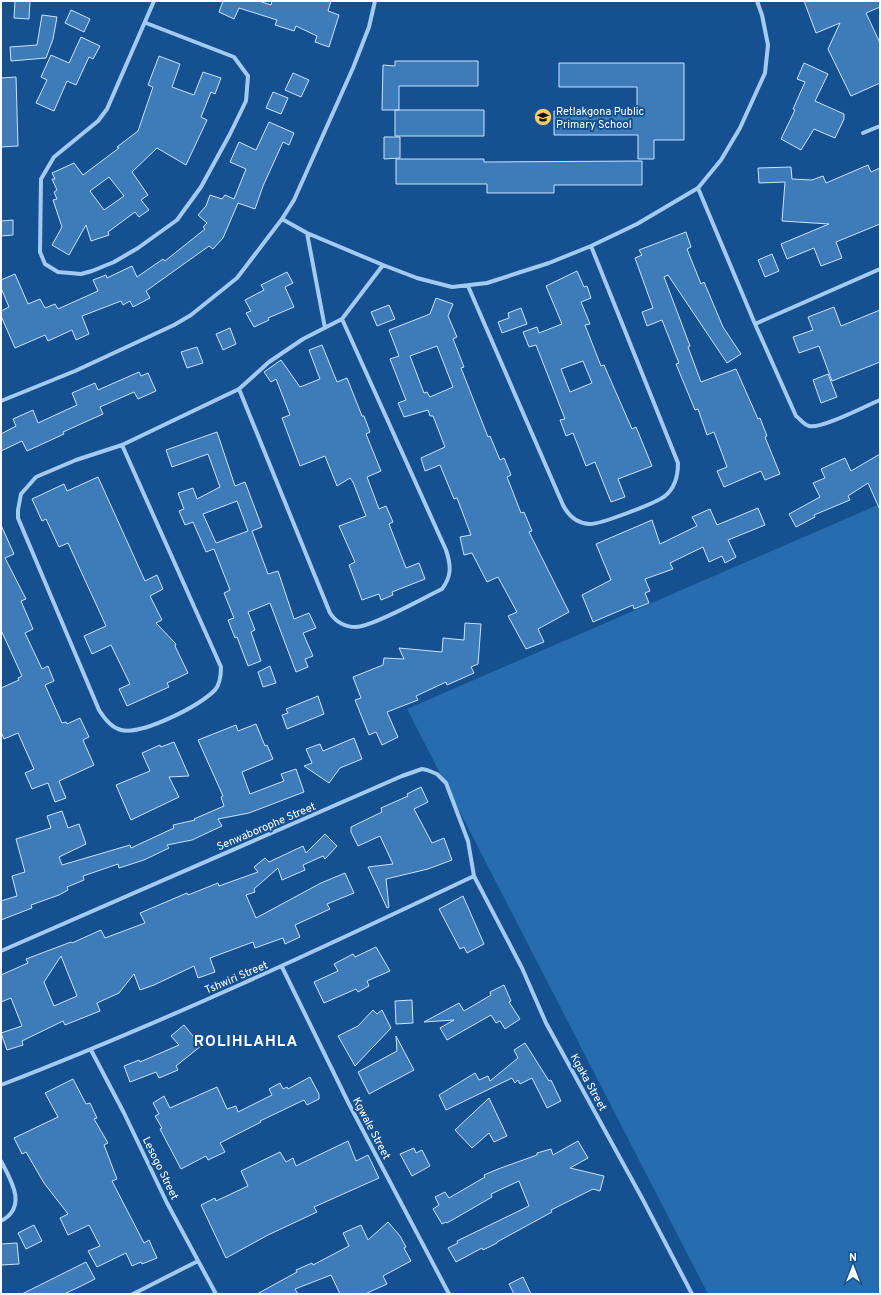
<svg xmlns="http://www.w3.org/2000/svg" width="881" height="1295" viewBox="0 0 881 1295" font-family="Overpass,sans-serif">
<style>
.green{fill:#286cb0}
.building{fill:#3e7bb9;stroke:#cae3fc;fill-rule:evenodd}
.lines{fill:none;stroke-linecap:round;stroke-linejoin:round}
.street{stroke:#a3caf1;stroke-width:4}
.labels{text-anchor:middle;stroke-width:4;stroke-linejoin:round;paint-order:stroke}
.poi-label{font-size:11px;fill:#fff;stroke:#155191;text-anchor:start}
.street-label{font-size:11px;fill:#fff;stroke:#155191}
.district-label{font-size:15px;font-weight:bold;letter-spacing:1px;fill:#fff;stroke:#155191}
</style>
<rect width="100%" height="100%" fill="#155191"/>
<path class="green" d="M880 504V1294H708L407 709Z"/>
<path class="building" d="M15 1H30L29 19 14 18Z
M223 1H259L271 5 272 1H331L328 11 339 15 329 47 315 42 317 36 296 26 294 31 275 25 277 20 239 8 234 19 219 12Z
M804 1H880V7L866 13 880 43V83L851 96 828 49 840 23 816 33Z
M71 10 90 19 84 32 65 23Z
M42 15 57 17 53 39 46 58 11 61 10 47 37 45Z
M81 37 100 46 93 59 89 57 76 85 67 81 54 111 36 103 47 80 41 77 51 55 69 63Z
M159 56 180 64 172 87 194 95 203 72 221 78 215 94 211 92 201 117 207 120 186 165 157 148 132 172 148 195 141 200 149 210 139 217 135 212 108 232 109 235 91 241 86 225 69 255 52 245 62 227 53 200 57 199 54 192 57 190 52 179H55L52 173 74 163 83 175 119 148 117 147 138 131 153 87 148 85ZM109 177 124 196 104 210 90 191Z
M395 61H478V86H399V110H382L383 65 395 66Z
M559 63H684V140H654V159H638V135H554V111H637V87H559Z
M804 63 828 74 815 101 844 114V119L835 138 814 129 801 150 781 139 795 110 793 109 805 82 797 79Z
M293 73 309 80 301 97 285 90Z
M16 77 18 146 1 147V78Z
M273 92 288 98 281 114 266 108Z
M395 110H484V136H395Z
M269 122 294 133 289 145 283 142 263 186 255 209 238 203 223 238 213 249 209 246 146 291 150 298 133 307 130 301 123 305 121 301 82 316 89 334 76 340 72 330 48 341 45 335 15 348 1 316V311L9 307 1 288V280L15 274 28 304 40 299 45 308 55 304 58 309 98 291 93 280 106 275 107 278 132 266 137 277 163 259 165 261 205 229 203 227 207 223 198 215 206 206 210 195 222 199 225 195 234 199 246 169 230 162 239 142 256 150Z
M384 137H400V158L384 159Z
M396 159H484V162L642 161V185H554V193H487V184H396Z
M868 165 871 172 880 168V224L836 242 842 258 821 266 814 248 787 259 781 244 829 224 782 221 785 182 759 183 758 168 791 167 792 179 812 180 823 176 826 183Z
M13 220V235L1 236V221Z
M686 232 691 247 687 249 701 284 704 282 723 327 741 354 727 363 668 275 664 277 690 346 688 347 701 382 736 369 758 419 760 418 767 436 765 437 780 474 765 480 761 471 724 487 717 471 727 467 714 432 707 435 698 409 695 410 676 364 679 363 662 320 647 326 642 312 653 308 635 258 642 255 639 250Z
M772 254 779 271 765 277 758 260Z
M577 271 584 287 587 286 591 298 581 302 590 324 585 325 601 366 604 365 632 429 636 427 652 466 618 479 625 497 611 502 595 462 586 466 573 433 566 436 560 420 565 419 536 345 529 347 523 332 537 327 539 333 562 324 546 286ZM583 361 592 383 570 392 561 369Z
M287 272 293 283 285 287 294 307 268 318 269 320 254 327 246 313 251 311 245 300 264 290 261 285Z
M436 298 453 304 448 316 457 337 453 339 464 367 461 368 488 437 490 436 500 460 504 458 511 475 507 477 521 513 524 512 532 531 529 532 569 612 538 629 544 642 526 649 508 616 517 612 498 577 487 582 472 553 464 555 460 537 471 535 457 498 454 499 440 465 425 471 421 458 445 447 433 416H430L428 410 404 417 398 403 406 400 390 359 399 356 389 330 430 314ZM437 346 453 387 430 397 427 392 424 393 410 356Z
M389 305 395 319 377 326 371 312Z
M834 307 841 326 880 310V362L832 381 819 346 799 353 793 337 813 330 808 317Z
M521 308 527 324 502 333 498 322 509 318 508 313Z
M230 328 236 344 223 350 216 334Z
M322 345 337 382 347 378 362 416H364L370 432 366 434 381 471 367 477 379 509 386 506 393 522 389 524 406 568 419 563 425 579 392 592 393 595 381 600 379 594 362 600 349 565 355 562 339 526 366 516 353 482 350 478 337 486 325 456 300 466 282 418 290 415 276 379 271 382 264 372 281 360 300 387 320 379 309 350Z
M197 347 203 363 187 368 181 352Z
M139 372 141 376 148 373 156 391 138 399 134 392 100 407 103 414 63 432 64 434 27 451 22 441 1 451V434L16 426 13 419 33 410 38 423 77 405 72 393 95 383 98 390Z
M828 374 837 397 821 403 813 380Z
M217 432 235 486 245 482 262 527 252 531 268 574 278 571 294 619 309 613 316 628 303 633 313 656 305 659 308 667 296 672 270 603 248 612 255 630 251 632 261 661 248 666 237 637 235 638 228 620 234 618 224 593 230 590 214 549 206 552 193 522 185 525 179 511 184 509 178 493 193 488 197 499 220 487 208 454 172 467 166 450ZM237 501 248 531 216 543 203 514Z
M880 454V510L868 483 848 496 850 500 814 515 815 517 796 527 789 514 820 497 813 483 825 478 821 469 845 458 851 471Z
M98 477 145 581 157 575 163 589 150 596 162 620 156 623 176 644 175 646 188 673 167 683 169 687 127 706 119 689 130 684 111 645 92 654 84 636 106 626 68 543 59 547 46 519 42 521 32 499 64 484 67 491Z
M758 508 765 525 728 540 736 557 725 563 722 556 709 562 703 547 670 563 673 569 645 579 650 591 645 593 649 603 634 609 633 605 593 622 582 595 611 580 596 544 652 520 660 544 697 526 692 517 710 509 717 525Z
M1 525 14 554 5 558 26 599 21 601 33 629 25 633 42 669 48 666 54 681 45 685 62 723 66 722 67 724 80 718 89 737 83 740 94 765 59 781 66 798 55 802 48 783 32 789 25 773 34 769 18 733 4 739 1 732V688L19 680 18 678 22 676 1 630Z
M465 623 481 624 478 664 471 667 474 673 447 685 446 682 416 696 418 700 387 712 398 737 382 745 376 732 369 735 355 700 361 698 353 677 383 665 384 658 404 659 399 648 442 652 443 638 464 640Z
M270 666 276 683 263 687 258 672Z
M318 696 324 714 287 729 282 715 288 713 286 709Z
M256 724 265 746 267 745 273 759 242 772 250 794 284 781 281 774 296 769 304 792 249 813 218 819 222 826 192 840 167 845 169 848 144 860 119 868 118 864 83 876 84 880 67 887 68 890 59 895 31 905 32 908 1 920V901L17 896 12 876 25 872 16 839 51 828 47 816 62 811 68 828 79 824 86 844 59 857 62 865 130 845 131 848 174 828 173 825 195 820 194 819 224 806 221 797 223 796 198 740 236 725 238 731Z
M354 738 362 759 340 768 329 783 304 766 312 763 306 749 320 744 323 751Z
M174 742 189 776 169 777 179 797 131 820 116 785 150 771 142 753 160 745 161 747Z
M421 787 428 802 414 809 432 843 444 838 452 860 428 869 386 879 389 907 387 908 368 867 393 864 380 836 358 846 351 832V827L382 812 381 808 408 796 407 794Z
M325 834 337 846 325 859 323 856 303 865 305 870 282 880 278 868 254 889 255 892 246 895 256 918 321 883 345 873 354 893 327 904 330 909 295 925 300 937 285 944 283 938 255 948 253 942 210 958 215 972 198 978 194 966 154 985 140 990 134 974 119 993 97 1003 100 1011 65 1025 63 1021 22 1041 23 1045 7 1050 1 1033 22 1026 11 998 1 1002V975L28 963 26 959 71 942 72 943 101 930 105 938 145 923 140 913 187 893 188 895 218 883 219 886 258 872 254 867 265 858 269 862 303 846 306 853ZM61 956 77 996 54 1006 44 982Z
M463 896 484 944 467 953 464 947 460 949 439 909Z
M376 947 390 971 367 981 369 986 358 992 356 989 324 1003 314 982 338 971 334 964 353 954 355 957Z
M504 985 511 1001 509 1002 520 1019 505 1029 500 1021 496 1023 491 1015 447 1040 440 1028 454 1020 424 1022 459 1003 464 1011 491 995 490 992Z
M412 1000 413 1023 396 1024 395 1001Z
M373 1010 377 1014 382 1010 391 1028 355 1066 338 1036 358 1026Z
M184 1025 201 1046 176 1066 178 1070 159 1078 156 1072 130 1082 124 1066 139 1060 140 1062 179 1045 171 1036Z
M396 1036 414 1070 369 1094 358 1072 397 1051Z
M525 1043 549 1081 551 1080 561 1101 547 1108 532 1078 520 1084 518 1080 515 1083 512 1078 446 1110 439 1095 475 1073 479 1080 488 1076 490 1081 518 1058 514 1050Z
M310 1077 319 1094V1099L307 1105 304 1100 260 1121 261 1122 220 1143 225 1152 208 1160 206 1156 181 1169 160 1129 162 1128 155 1116 159 1114 153 1103 164 1096 170 1108 217 1087 227 1109 236 1106 238 1112 272 1095 269 1089 280 1083 283 1089 287 1087 288 1089Z
M73 1079 86 1104 90 1103 97 1118 94 1119 108 1143 104 1145 117 1179 112 1181 144 1243 149 1240 157 1258 142 1264 141 1262 132 1266 126 1253 97 1267 88 1251 100 1246 89 1225 68 1235 60 1218 68 1214 44 1183 26 1152 22 1154 14 1138 58 1117 45 1093Z
M489 1098 507 1136 494 1142 489 1133 472 1148 455 1130Z
M348 1141 356 1161 368 1155 379 1178 314 1207 317 1212 268 1235 226 1258 201 1205 215 1198 216 1201 248 1186 241 1171 280 1152 286 1162 293 1158 296 1166Z
M578 1141 588 1158 570 1168 604 1176 600 1191 593 1189 551 1210 552 1212 497 1242V1243L483 1250 482 1248 456 1262 448 1248 458 1243 457 1241 529 1206 519 1181 491 1194 492 1197 447 1223 446 1222 442 1224 433 1209 439 1205 435 1197 445 1192 449 1198 485 1177 484 1175 498 1169 537 1155V1153L551 1149 553 1155Z
M414 1148 416 1153 422 1150 430 1166 412 1176 400 1154Z
M388 1222 400 1236 406 1247 404 1248 411 1261 383 1276 387 1284 365 1294H340L331 1275 295 1289 298 1294H257L297 1272 296 1270 312 1263 313 1265 349 1246 343 1233 361 1225 368 1240Z
M34 1225 42 1241 26 1249 18 1233Z
M17 1243 19 1264 1 1265V1244Z
M86 1262 95 1279 79 1287 64 1294H22Z
M523 1277 531 1294H514L509 1284Z"/>
<g class="lines">
<path class="street" d="M146 23 234 57 248 76 246 101 230 134 201 187 177 220 138 248 114 262 92 271 81 274 58 272 45 264 40 252 41 179 54 157 98 121 107 109 154 1
M863 133 880 126
M698 188 755 324 796 416C800 419 804 425 809 426 822 429 865 406 880 400
M282 219 307 233 383 265 417 278 452 287 487 283 549 263 591 246 637 224 698 188 721 160 740 128 765 73 768 45 762 15 757 1
M307 233 325 328
M468 286 563 505C568 515 577 523 589 524 599 525 656 503 665 496 675 488 678 475 678 463L591 246
M755 324 880 269
M239 389 330 613C336 622 345 627 356 627 372 627 425 597 442 589 452 576 451 565 446 550L342 319
M1 401 75 371 174 325 191 315 237 278 282 219 294 200 353 68 369 27 375 1
M122 445 221 667C221 675 220 684 215 690 199 706 143 735 121 730 112 728 104 718 99 710L18 518V510L21 494 36 477 76 460 122 445 239 389 269 362 303 339 342 319 383 265
M1 951 402 776 422 769 427 770 437 774 446 783 468 841 474 876 522 968 546 1023 642 1198 692 1294
M282 967 349 1104 449 1294
M91 1050 124 1113 167 1203 216 1294
M1 1085C162 1023 318 950 474 876
M1 1161C11 1180 28 1207 1 1221
M133 1294 198 1261"/>
</g>
<defs>
<symbol id="school-disc" viewBox="-11 -11 22 22"><circle r="9.5" fill="#ffcb63" stroke="#155191"/><path d="M0-5L7-2L0 1L-7-2ZM-4 1L0 2.5L4 1V4Q0 6-4 4Z" fill="#111"/></symbol>
</defs>
<g fill-rule="evenodd">
<use href="#school-disc" x="533" y="107" width="20" height="20"/>
</g>
<g class="labels">
<g class="poi-label">
<text x="556" y="115">Retlakgona Public<tspan x="556" dy="13">Primary School</tspan></text>
</g>
<g class="street-label">
<text transform="translate(266 826) rotate(-23)" y="4">Senwaborophe Street</text>
<text transform="translate(236 977) rotate(-23)" y="4">Tshwiri Street</text>
<text transform="translate(589 1082) rotate(61)" y="4">Kgaka Street</text>
<text transform="translate(372 1128) rotate(62)" y="4">Kgwale Street</text>
<text transform="translate(161 1168) rotate(64)" y="4">Lesogo Street</text>
</g>
<g class="district-label">
<text x="246" y="1046">ROLIHLAHLA</text>
</g>
</g>
<rect width="881" height="1295" fill="none" stroke="#ffffff" stroke-width="4"/>
<g transform="translate(853 1267)" stroke="#155191" stroke-width="3" paint-order="stroke">
<path d="M0-3L7 15L0 10L-7 15Z" fill="#ffffff"/>
<text y="-6" font-size="11" font-weight="bold" text-anchor="middle" fill="#ffffff">N</text>
</g>
</svg>
